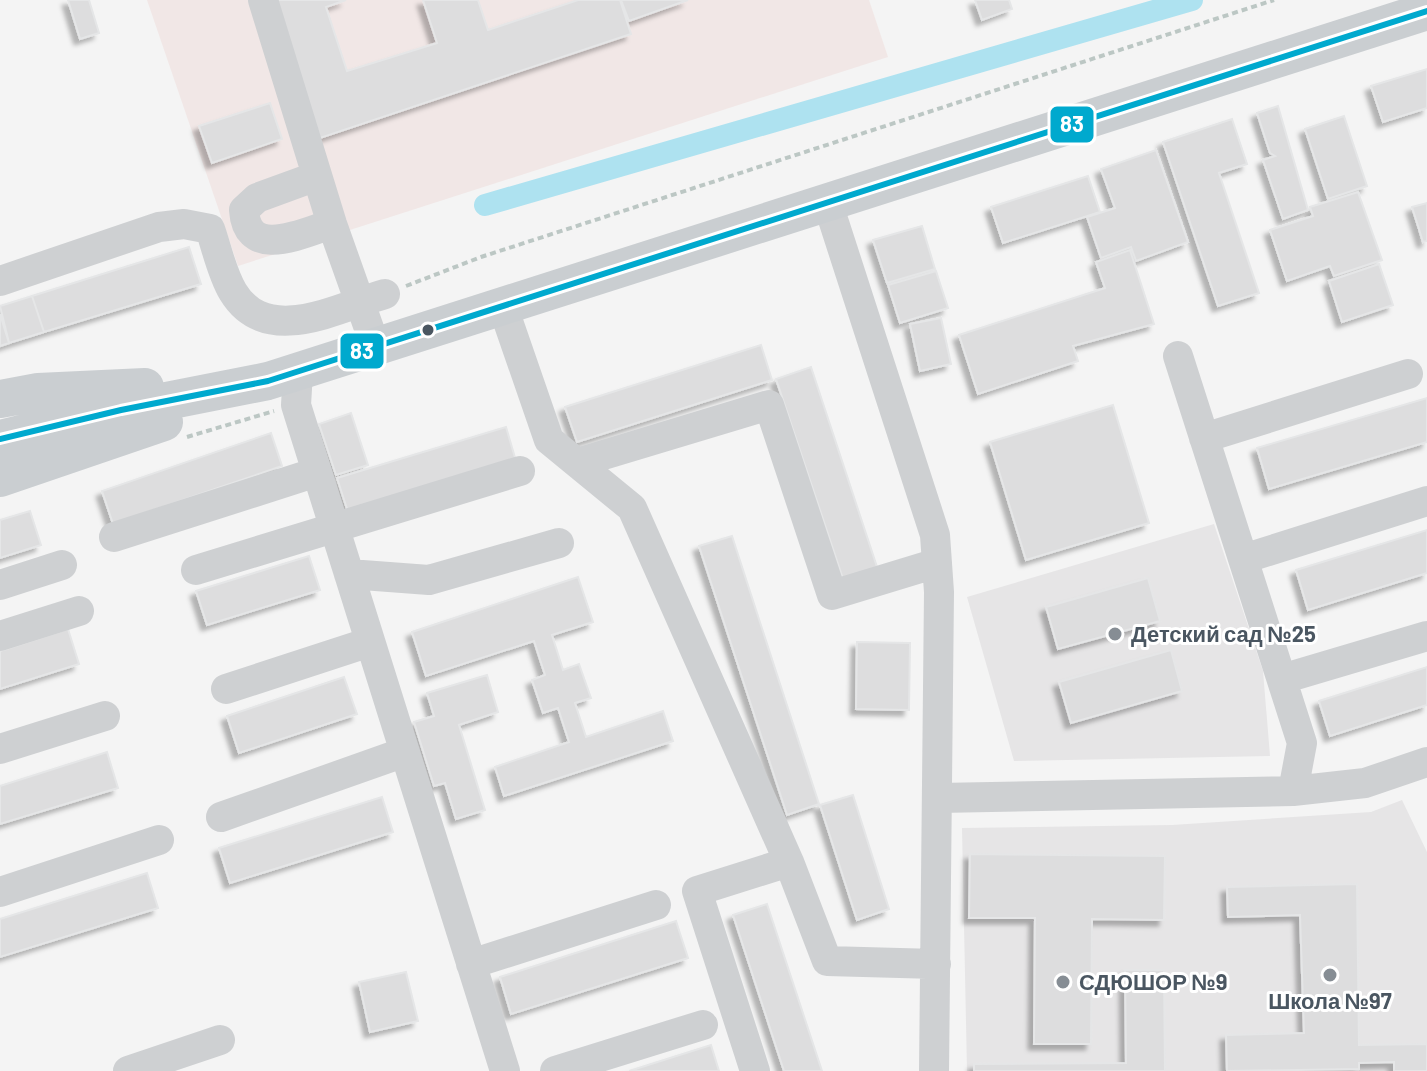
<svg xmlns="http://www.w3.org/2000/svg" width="1427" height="1071" viewBox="0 0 1427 1071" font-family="Barlow,sans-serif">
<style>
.education{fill:#e6e5e6}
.medical{fill:#f1e7e6}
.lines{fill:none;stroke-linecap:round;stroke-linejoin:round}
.canal{stroke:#aee2f0;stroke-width:22}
.building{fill:#ddddde;stroke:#e5e6e7;stroke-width:2;filter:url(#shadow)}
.path{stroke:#bcc7c4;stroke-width:4;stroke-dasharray:6 4;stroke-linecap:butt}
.minor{stroke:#ced0d2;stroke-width:30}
.major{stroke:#caced1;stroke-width:38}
.bus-1-casing{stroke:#fff;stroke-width:12}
.bus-1{stroke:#00a9ce;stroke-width:6}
.bus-dot{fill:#4a5661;stroke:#fff;stroke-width:3}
.poi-dot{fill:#868d94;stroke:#fff;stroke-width:3}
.labels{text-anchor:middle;stroke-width:6;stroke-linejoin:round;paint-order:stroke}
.poi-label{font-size:22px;font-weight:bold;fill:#4a5661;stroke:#fff;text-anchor:start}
.line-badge{stroke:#fff;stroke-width:3}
.badge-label{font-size:22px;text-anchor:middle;font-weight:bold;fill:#fff}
</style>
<defs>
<filter id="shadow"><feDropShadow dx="-5.5" dy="5.5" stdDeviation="2" flood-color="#0004"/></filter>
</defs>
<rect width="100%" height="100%" fill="#f4f4f4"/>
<path class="education" d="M1214 524 1263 671 1270 756 1014 761 967 597Z
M1402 800 1427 852V1071H967L962 828 1172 825 1371 812Z"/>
<path class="medical" d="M147 0H869L888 57 238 266Z"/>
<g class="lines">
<path class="canal" d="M485 205 1192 0"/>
</g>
<path class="building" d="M68 0H89L99 33 80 39Z
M274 0H346L326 7 347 71 437 43 423 0H478L488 30 578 0H620L631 34 320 138Z
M621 0H688L629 21Z
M975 0H1009L1012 9 982 20Z
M1427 69V108L1383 122 1371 86Z
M270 103 282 139 212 163 199 126Z
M1278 106 1308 210 1283 219 1263 160 1275 156 1270 153 1257 113Z
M1344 116 1367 186 1328 199 1305 129Z
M1232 119 1247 164 1219 173 1259 293 1218 306 1163 142Z
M1156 150 1188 242 1136 261 1131 247 1101 258 1087 217 1115 208 1101 169Z
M1088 176 1100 212 1003 243 991 207Z
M1358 192 1382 260 1334 276 1330 266 1287 281 1270 230 1313 216 1310 207Z
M1427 203V241L1423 242 1412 207Z
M922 226 935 269 887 283 873 240Z
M189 247 201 284 44 332 32 296Z
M1130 250 1154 324 1073 346 1078 361 978 394 959 335 1105 288 1096 262Z
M1379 264 1393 305 1342 322 1329 281Z
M936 271 948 308 900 323 888 285Z
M32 296 44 332 9 343 0 306Z
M0 314 9 343 0 346Z
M941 318 951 364 920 371 910 324Z
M761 345 772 380 577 442 565 407Z
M811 367 877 567 843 579 776 379Z
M1427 398V442L1269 489 1257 448Z
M1113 405 1149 523 1026 560 990 442Z
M351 413 368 465 336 475 319 424Z
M506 427 516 461 348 512 337 478Z
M271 433 282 466 113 524 102 491Z
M30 511 41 545 0 558V520Z
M1427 530V573L1308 610 1296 570Z
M732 536 819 804 787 815 699 546Z
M309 556 320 590 207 625 196 591Z
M578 577 593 622 552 635 563 670 579 664 591 698 575 703 586 737 663 711 673 741 504 796 495 767 569 742 558 708 543 713 532 680 545 675 534 641 426 676 412 632Z
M1148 578 1160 621 1058 649 1046 607Z
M68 629 79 664 0 689V651Z
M857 642 910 643 909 710 856 709Z
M1171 650 1182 691 1071 723 1059 682Z
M1427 667V705L1330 736 1319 701Z
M487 675 498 712 459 725 485 810 456 819 445 783 434 786 414 722 434 716 427 693Z
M344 677 357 714 239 753 227 716Z
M107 752 118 788 0 824V786Z
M853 795 889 909 857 920 820 805Z
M382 797 393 832 230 883 219 848Z
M970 854 1165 856 1164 920 1092 919 1091 1044H1034L1035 918H969Z
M147 873 158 908 0 957V919Z
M1357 884 1359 1045 1427 1044V1071H1394V1062L1359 1063V1069L1227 1071 1226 1035 1304 1033 1300 915 1228 917 1227 887Z
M767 904 822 1071H784L733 915Z
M676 921 688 958 511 1014 500 977Z
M1125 970H1164L1165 1071H974V1064L1126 1063Z
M406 972 418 1021 370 1032 359 982Z
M711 1045 719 1071H629Z"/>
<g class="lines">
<path class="path" d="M406 286 481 257 1274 0
M187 437 274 411"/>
<path class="minor" d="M263 0 332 224 376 348
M317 176 257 198 244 210C247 261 303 233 332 224
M828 204 935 535 939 592 934 1071
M0 281 159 227 184 224 210 229C217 249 222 274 233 292 267 348 339 307 385 294
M503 307 549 440 632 508 789 862 827 961 936 964
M1178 356 1302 743 1293 791
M298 372 296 405 505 1071
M1204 438 1408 374
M577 463 769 405 832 595 937 563
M114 537 317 472
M1243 559 1427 501
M196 570 520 471
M349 574 429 580 559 543
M0 585 62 565
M0 636 79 611
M1282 679 1427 636
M226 689 370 642
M0 749 105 716
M938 798 1293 791 1365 783 1427 762
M221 817 405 752
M0 892 159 840
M471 964 656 905
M128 1071 220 1040
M555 1071 703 1025
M755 1071 697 891 789 862"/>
<path class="major" d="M0 399 38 392 145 387
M0 439 121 410 268 381 1427 11
M0 478 164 422"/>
<defs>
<path id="bus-1" d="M0 439 121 410 268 381 1427 11"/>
</defs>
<use href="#bus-1" class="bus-1-casing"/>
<use href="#bus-1" class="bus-1"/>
</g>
<circle class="bus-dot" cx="428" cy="330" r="7"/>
<g class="poi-dot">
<circle cx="1115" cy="634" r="8"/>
<circle cx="1330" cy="975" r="8"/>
<circle cx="1063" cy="982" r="8"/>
</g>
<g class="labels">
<g class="poi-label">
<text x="1131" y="642">Детский сад №25</text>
<text x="1079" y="990">СДЮШОР №9</text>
<text x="1330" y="1009" text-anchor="middle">Школа №97</text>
</g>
</g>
<g class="line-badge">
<rect x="1049" y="105" width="46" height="39" rx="8" fill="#00a9ce"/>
<rect x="339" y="332" width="46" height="38" rx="8" fill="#00a9ce"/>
</g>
<g class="badge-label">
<text x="1072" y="132">83</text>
<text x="362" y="359">83</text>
</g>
</svg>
